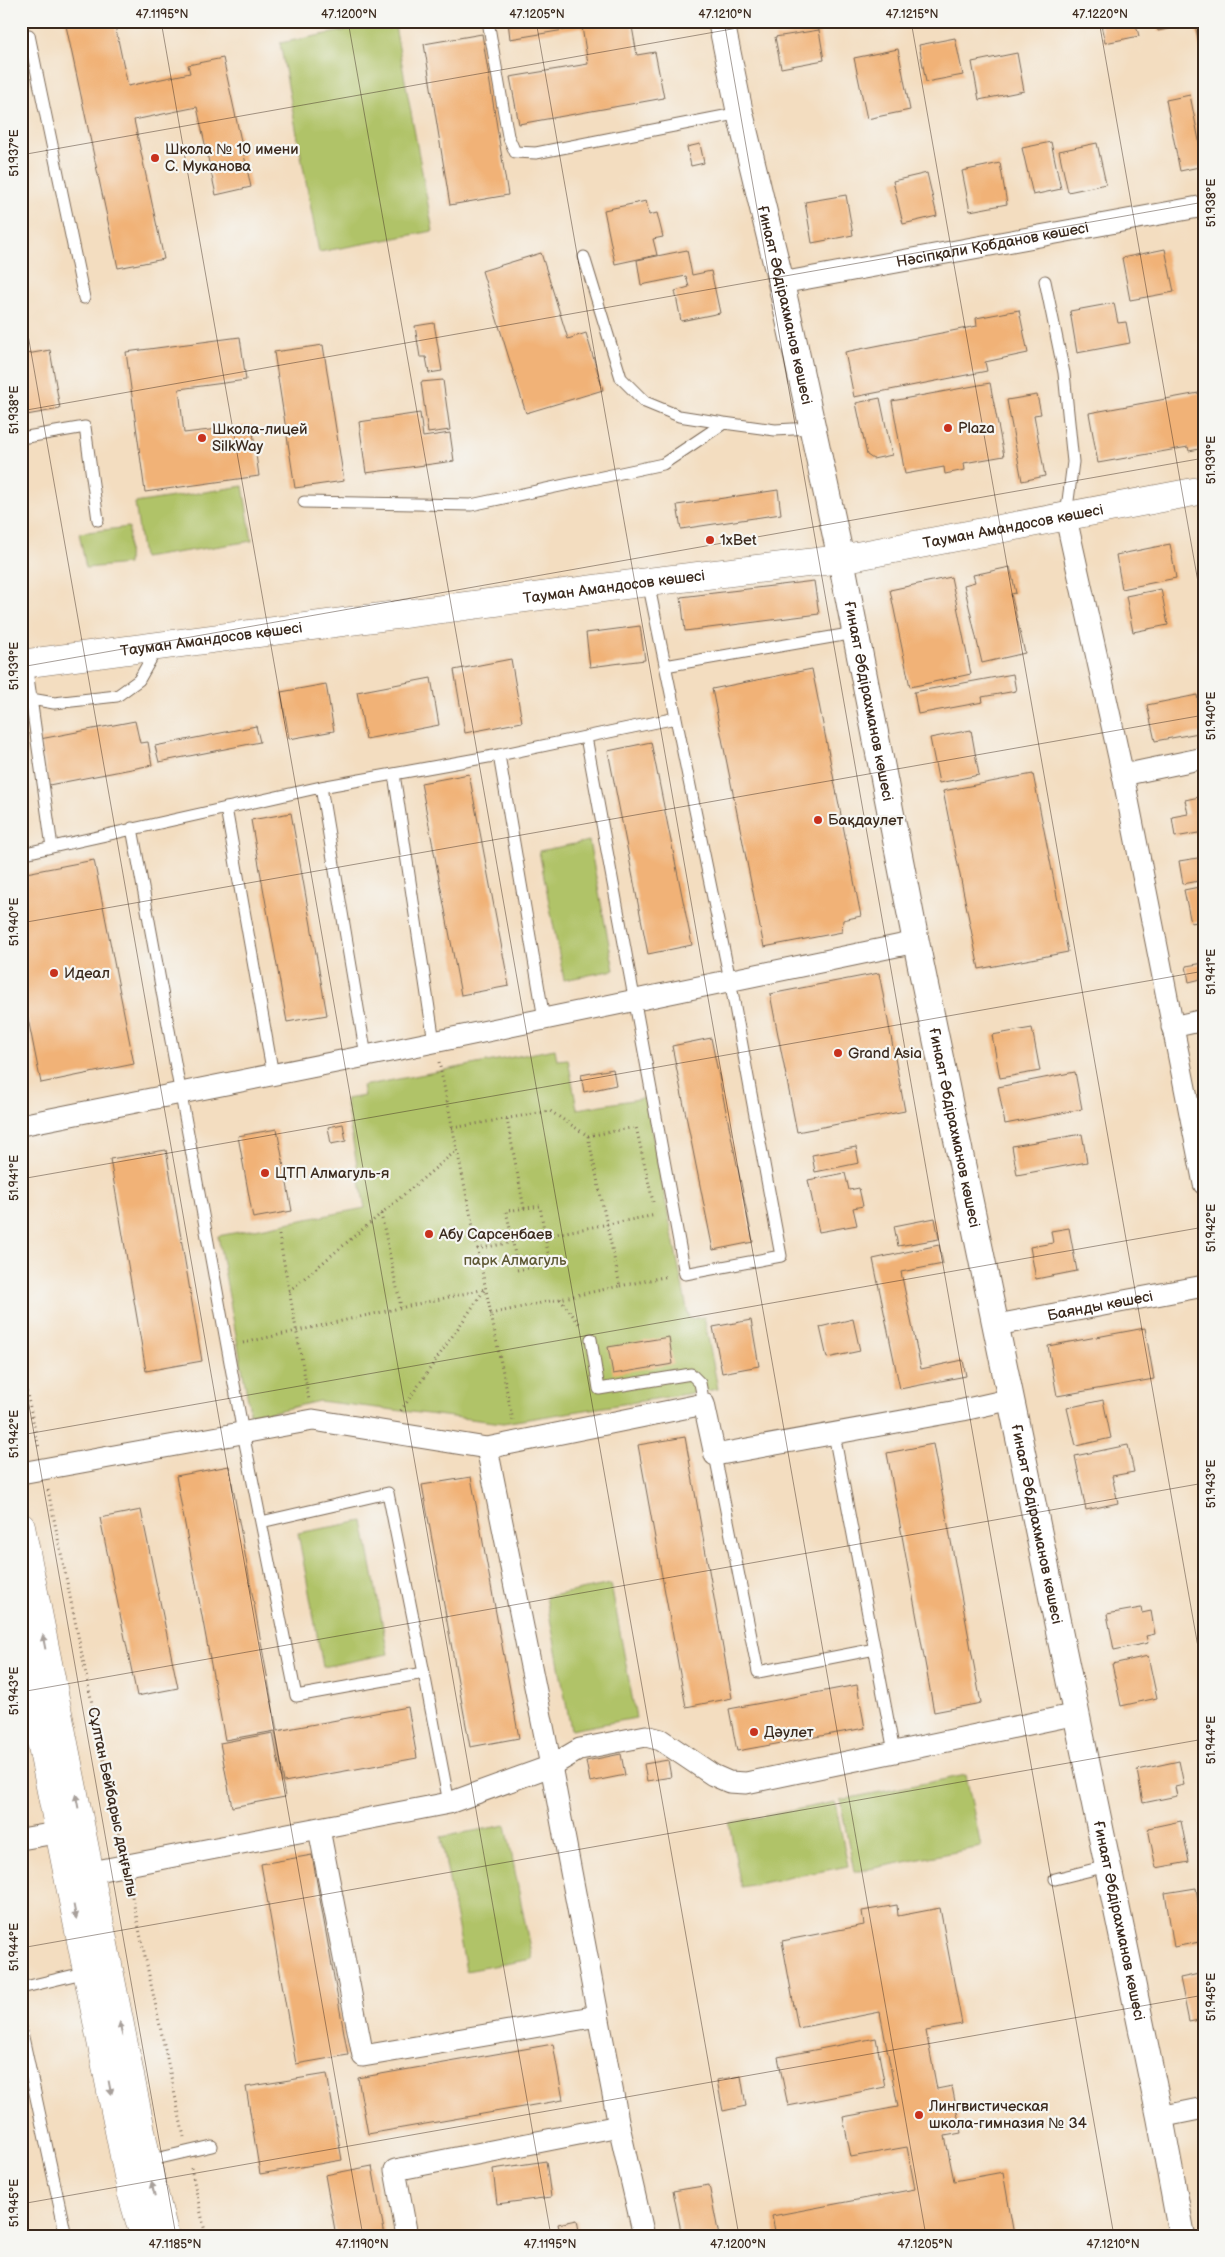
<svg xmlns="http://www.w3.org/2000/svg" width="1225" height="2257" viewBox="0 0 1225 2257" font-family="'Balsamiq Sans',sans-serif">
<style>
.green{fill:#b0c367;stroke:#767642}
.building{fill:#f1b277}
.lines{fill:none;stroke-linecap:round;stroke-linejoin:round}
.service-casing{stroke:#7b6957;stroke-width:13}
.minor-casing{stroke:#7b6957;stroke-width:23}
.tertiary-casing{stroke:#7b6957;stroke-width:28}
.secondary-casing{stroke:#7b6957;stroke-width:29}
.primary-casing{stroke:#7b6957;stroke-width:29}
.path{stroke:#7b6957;stroke-width:3;stroke-dasharray:1 4;stroke-linecap:butt}
.service{stroke:#fff;stroke-width:11}
.minor{stroke:#fff;stroke-width:21}
.tertiary{stroke:#fff;stroke-width:26}
.secondary{stroke:#fff;stroke-width:28}
.primary{stroke:#fff;stroke-width:28}
.oneway{fill:#a79f9a}
.ticks{fill:none;stroke:#3b2a1e;stroke-width:1;stroke-opacity:0.45}
.poi-dot{fill:#c8321e;stroke:#f6f6f2;stroke-width:2}
.labels{text-anchor:middle;stroke-width:4.5;stroke-linejoin:round;paint-order:stroke}
.poi-label{font-size:15px;fill:#3b2a1e;stroke:#f6f6f2;text-anchor:start}
.street-label{font-size:15px;fill:#3b2a1e;stroke:#f6f6f2}
.park-label{font-size:15px;fill:#5e5834;stroke:#f6f6f2}
.neatline{fill:none;stroke:#3b2a1e;stroke-width:2}
.ticks-label{font-size:12px;text-anchor:middle;fill:#3b2a1e}
</style>
<rect width="100%" height="100%" fill="#f6f6f2"/>
<filter id="ink" filterUnits="userSpaceOnUse"><feTurbulence type="fractalNoise" baseFrequency=".02" numOctaves="2"/><feDisplacementMap in="SourceGraphic" scale="10" xChannelSelector="R" yChannelSelector="G"/><feConvolveMatrix kernelMatrix="1 2 1 2 8 2 1 2 1" color-interpolation-filters="sRGB"/></filter>
<filter id="wash" filterUnits="userSpaceOnUse"><feTurbulence type="fractalNoise" baseFrequency=".0096" numOctaves="4" result="noise"/><feDisplacementMap in="SourceGraphic" scale="20" xChannelSelector="R" yChannelSelector="G"/><feGaussianBlur stdDeviation="1.12" result="paint"/><feColorMatrix in="noise" values="0 0 0 0 0 0 0 0 0 0 0 0 0 0 0 0 0 1.4 0 .05"/><feComposite in="paint" operator="in"/></filter>
<g filter="url(#wash)">
<rect width="100%" height="100%" fill="#f3ddc0"/>
<path class="green" d="M394 21 433 231 319 252 280 43Z
M243 486 252 541 143 558 135 503Z
M129 527 128 564 86 568 79 533Z
M589 841 614 970 564 980 539 851Z
M555 1049 557 1060 568 1059 577 1109 645 1098 689 1319 704 1317 718 1389 503 1423 319 1401 251 1417 218 1236 365 1208 345 1099 364 1096 362 1086Z
M363 1521 388 1654 323 1667 298 1533Z
M611 1584 636 1718 571 1730 546 1597Z
M966 1775 981 1847 854 1872 840 1800Z
M835 1802 848 1866 741 1887 729 1823Z
M506 1825 532 1959 466 1971 441 1837Z"/>
<g id="blocks">
<path class="building" d="M65 21H114L128 86 190 73 188 65 223 58 251 187 216 195 197 107 134 120 164 259 118 268Z
M508 21H631L637 55 655 52 664 98 519 124 510 77 588 64 582 27 510 39Z
M1100 21H1135L1139 36 1105 43Z
M1156 21H1193L1194 24 1158 31Z
M1204 22V53H1201L1195 24Z
M819 30 824 60 781 68 775 37Z
M482 34 508 195 450 205 424 44Z
M955 38 963 75 926 82 919 45Z
M898 49 910 110 867 119 854 58Z
M1017 53 1024 91 979 100 972 62Z
M1190 95 1204 166 1180 171 1166 100Z
M1051 142 1061 189 1033 195 1022 148Z
M1097 143 1106 184 1068 192 1059 151Z
M700 144 704 163 691 166 687 147Z
M1000 163 1007 204 970 211 962 171Z
M927 173 937 216 903 224 893 181Z
M846 195 853 235 812 243 805 202Z
M646 201 649 215 657 213 663 237 653 239 657 255 615 264 604 210Z
M1165 249 1174 292 1130 300 1122 258Z
M687 250 692 275 711 271 720 313 681 321 675 291 689 287 686 276 641 285 637 260Z
M541 253 568 339 586 333 603 390 526 413 482 271Z
M1114 303 1118 323 1126 322 1130 343 1077 353 1070 311Z
M1019 310 1028 353 985 362 987 371 854 397 845 352 977 326 976 318Z
M434 323 442 371 429 373 426 357H420L415 326Z
M240 337 246 380 179 389 184 433 252 425 259 476 145 492 126 352Z
M323 345 344 481 295 488 274 352Z
M50 350 60 409 21 416V355Z
M443 380 450 430 428 433 421 382Z
M990 383 1004 456 964 463 965 470 945 474 944 467 905 474 892 401Z
M1204 392V448L1189 451 1188 447 1098 463 1089 413Z
M1037 395 1041 414 1034 415 1045 476 1022 481 1007 400Z
M880 398 892 455 873 459 867 455 856 403Z
M420 413 423 437 450 433 454 461 366 473 359 422Z
M778 490 781 514 681 529 677 505Z
M1170 544 1176 578 1122 589 1116 555Z
M1010 567 1016 593 1011 594 1025 653 982 663 964 585 975 582 973 575Z
M951 577 971 674 910 687 890 590Z
M814 581 819 614 685 631 681 597Z
M1161 589 1168 625 1133 632 1126 596Z
M640 626 645 660 590 667 586 633Z
M511 659 522 722 465 733 454 670Z
M812 669 861 916 843 920 842 932 764 947 712 689Z
M1013 674 1016 691 982 697 983 702 918 714 914 692Z
M431 678 439 725 366 739 357 692Z
M326 684 334 731 289 739 281 692Z
M1197 695 1204 732 1155 741 1147 705Z
M135 721 140 743 148 742 152 765 49 785 40 739Z
M256 726 260 742 159 762 155 746Z
M971 730 979 775 939 783 930 738Z
M651 742 692 945 648 954 608 751Z
M469 774 509 986 461 995 421 783Z
M1033 774 1068 952 979 969 943 791Z
M1204 796V832L1175 837 1172 817 1188 814 1185 800Z
M291 813 327 1015 287 1022 251 820Z
M1204 857V880L1183 884 1179 861Z
M94 860 134 1064 41 1083 21 984V874Z
M1204 886V921L1191 923 1184 890Z
M1204 963V991H1203L1201 979 1189 982 1186 966Z
M879 973 905 1111 797 1132 770 994Z
M1032 1028 1040 1071 1000 1078 992 1035Z
M711 1038 753 1242 713 1250 672 1046Z
M613 1069 616 1085 584 1092 581 1075Z
M1075 1072 1082 1109 1005 1124 998 1087Z
M343 1124 346 1141 331 1144 328 1127Z
M277 1129 292 1211 253 1218 238 1136Z
M1082 1134 1087 1162 1017 1175 1012 1146Z
M856 1147 859 1163 815 1172 812 1155Z
M166 1150 202 1361 146 1371 110 1159Z
M845 1173 849 1190 859 1188 863 1206 853 1208 857 1225 819 1232 808 1180Z
M935 1218 939 1239 898 1246 894 1226Z
M1069 1228 1077 1271 1036 1279 1030 1247 1053 1243 1051 1231Z
M939 1245 943 1264 901 1272 921 1369 963 1360 966 1376 900 1389 873 1259Z
M853 1319 860 1351 827 1358 820 1327Z
M751 1320 759 1366 722 1373 713 1327Z
M1145 1328 1154 1379 1057 1396 1048 1346Z
M669 1337 673 1364 613 1374 608 1347Z
M1103 1400 1111 1438 1076 1446 1067 1408Z
M685 1437 732 1698 686 1707 638 1445Z
M933 1444 981 1703 934 1712 887 1453Z
M1128 1445 1134 1472 1112 1476 1118 1503 1086 1510 1075 1456Z
M229 1466 277 1731 408 1707 417 1758 284 1782 275 1731 225 1740 176 1476Z
M471 1477 519 1738 470 1747 422 1485Z
M141 1510 178 1688 137 1696 100 1518Z
M1141 1608 1142 1613 1151 1611 1155 1634 1146 1636 1148 1643 1114 1650 1107 1614Z
M1148 1656 1157 1698 1121 1706 1112 1664Z
M857 1685 865 1728 737 1751 729 1709Z
M273 1733 285 1797 232 1807 220 1743Z
M621 1754 625 1775 590 1782 586 1761Z
M668 1760 671 1777 647 1781 644 1764Z
M1179 1761 1184 1785 1175 1787 1177 1796 1143 1803 1137 1770Z
M1181 1821 1189 1862 1156 1868 1148 1828Z
M312 1855 348 2055 296 2064 261 1864Z
M1196 1888 1199 1907 1204 1906V1941L1174 1947 1165 1893Z
M897 1905 898 1916 940 1908 962 2024 926 2031 937 2089 952 2086 961 2133 945 2136 954 2181 1003 2172 1014 2235 776 2236 772 2216 915 2189 907 2147 851 2157 843 2117 898 2107 880 2012 798 2028 782 1941 864 1925 862 1911Z
M1204 1973V2019L1189 2022 1180 1978Z
M876 2038 885 2087 788 2106 778 2057Z
M553 2044 563 2100 368 2134 358 2078Z
M327 2074 342 2160 260 2174 246 2087Z
M741 2076 746 2106 723 2111 717 2080Z
M546 2161 551 2197 497 2204 493 2169Z
M372 2166 385 2236H336L325 2175Z
M709 2185 719 2236H682L673 2191Z
M577 2220 580 2236H561L558 2224Z"/>
</g>
</g>
<g filter="url(#ink)">
<use href="#blocks" fill-opacity="0" stroke="#7b6957" stroke-width="1"/>
<g class="lines">
<defs>
<path id="service" d="M488 21 508 136 515 152 536 153 740 113
M21 37 29 35 84 298
M584 257 621 378 645 402 679 416 724 423
M1045 281 1064 373 1073 462 1066 516
M21 438 85 427 98 520
M304 502 471 505 663 464 724 423 775 430 811 428
M26 663 52 847
M665 666 855 633
M31 699 54 703 117 696 139 680 157 648
M586 737 685 1274 781 1256 730 980 648 582
M499 755 544 1019
M394 774 434 1042
M321 787 366 1056
M226 808 273 1075
M132 828 243 1433 296 1696 424 1673 449 1803
M21 854 321 787 499 755 676 718
M591 1339 599 1389 691 1374 700 1383 704 1404
M834 1434 894 1752
M715 1455 758 1672 875 1649
M261 1522 388 1493 424 1673
M1055 1879 1107 1866
M21 1988 87 1972
M21 2028 66 2236
M147 2161 212 2146"/>
<g id="minor">
<path id="s1" d="M781 283 1204 206"/>
<path d="M1066 518 1123 775 1204 1184"/>
<path d="M1123 775 1204 758"/>
<path d="M1172 1027 1204 1020"/>
<path d="M21 1125 366 1056 916 942"/>
<path id="s2" d="M997 1325 1204 1286"/>
<path d="M487 1448 551 1766 619 2126 644 2236"/>
<path d="M21 1473 313 1420 487 1448 704 1404 715 1455 963 1410 1012 1399"/>
<path d="M319 1829 363 2056 598 2016"/>
<path d="M21 1839 73 1830"/>
<path d="M76 1875 449 1803 551 1766 580 1749 646 1736 661 1740 713 1775 729 1782 746 1783 1077 1714"/>
<path d="M1160 2117 1204 2108"/>
<path d="M407 2236 395 2170 619 2126"/>
</g>
<g id="tertiary">
<path id="s3" d="M721 21 740 113 781 283 841 559 916 942 1160 2117 1182 2236"/>
</g>
<g id="secondary">
<path id="s4" d="M21 664 648 582 841 559 1204 490"/>
</g>
<path id="primary" d="M21 1527 152 2186 165 2236
M21 1641 131 2191 144 2236"/>
</defs>
<use href="#service" class="service-casing"/>
<use href="#minor" class="minor-casing"/>
<use href="#tertiary" class="tertiary-casing"/>
<use href="#secondary" class="secondary-casing"/>
<use href="#primary" class="primary-casing"/>
<path class="path" d="M439 1062 513 1421
M507 1119 524 1208
M452 1128 550 1111 588 1136 620 1286 490 1314
M588 1136 636 1127 653 1202
M381 1214 401 1307
M279 1235 309 1400
M513 1242 506 1211 540 1206 545 1236
M477 1249 513 1242 517 1270 550 1264 545 1236 656 1215
M620 1286 669 1276
M289 1291 457 1150
M560 1299 581 1326
M243 1343 485 1289 400 1412
M21 1367 39 1448
M48 1490 121 1844
M130 1887 184 2137
M191 2168 206 2236"/>
<use href="#service" class="service"/>
<use href="#minor" class="minor"/>
<use href="#tertiary" class="tertiary"/>
<use href="#secondary" class="secondary"/>
<use href="#primary" class="primary"/>
</g>
<defs><path id="oneway-solid" d="M-6-.8H1V-3.2L6.5 0L1 3.2V.8H-6Z" transform="scale(1.25)"/></defs>
<g class="oneway">
<use href="#oneway-solid" transform="translate(44 1642) rotate(-101)"/>
<use href="#oneway-solid" transform="translate(77 1801) rotate(-101)"/>
<use href="#oneway-solid" transform="translate(75 1912) rotate(79)"/>
<use href="#oneway-solid" transform="translate(121 2029) rotate(-101)"/>
<use href="#oneway-solid" transform="translate(110 2088) rotate(79)"/>
<use href="#oneway-solid" transform="translate(153 2189) rotate(-104)"/>
</g>
</g>
<path class="ticks" d="M161 21 551 2236M348 21 739 2236M536 21 926 2236M724 21 1114 2236M911 21 1204 1681M1099 21 1204 616M21 155 777 21M21 295 363 2236M21 411 1204 202M21 667 1204 458M21 923 1204 715M21 1179 1204 971M21 1360 176 2236M21 1435 1204 1227M21 1692 1204 1483M21 1948 1204 1739M21 2204 1204 1995"/>
<g class="poi-dot">
<circle cx="155" cy="158" r="5"/>
<circle cx="948" cy="428" r="5"/>
<circle cx="202" cy="438" r="5"/>
<circle cx="710" cy="540" r="5"/>
<circle cx="818" cy="820" r="5"/>
<circle cx="54" cy="973" r="5"/>
<circle cx="838" cy="1053" r="5"/>
<circle cx="265" cy="1173" r="5"/>
<circle cx="429" cy="1234" r="5"/>
<circle cx="754" cy="1732" r="5"/>
<circle cx="919" cy="2115" r="5"/>
</g>
<g class="labels">
<g class="poi-label">
<text x="165" y="154">Школа № 10 имени<tspan x="165" dy="17">С. Муканова</tspan></text>
<text x="958" y="433">Plaza</text>
<text x="212" y="434">Школа-лицей<tspan x="212" dy="17">SilkWay</tspan></text>
<text x="720" y="545">1xBet</text>
<text x="828" y="825">Бақдаулет</text>
<text x="64" y="978">Идеал</text>
<text x="848" y="1058">Grand Asia</text>
<text x="275" y="1178">ЦТП Алмагуль-я</text>
<text x="439" y="1239">Абу Сарсенбаев</text>
<text x="764" y="1737">Дәулет</text>
<text x="929" y="2111">Лингвистическая<tspan x="929" dy="17">школа-гимназия № 34</tspan></text>
</g>
<g class="street-label">
<text dy="5" stroke="none"><textPath href="#s1" startOffset="215">Нәсіпқали Қобданов көшесі</textPath></text>
<text dy="5" stroke="none"><textPath href="#s3" startOffset="291">Ғинаят Әбдірахманов көшесі</textPath></text>
<text dy="5" stroke="none"><textPath href="#s4" startOffset="1002">Тауман Амандосов көшесі</textPath></text>
<text dy="5" stroke="none"><textPath href="#s4" startOffset="598">Тауман Амандосов көшесі</textPath></text>
<text dy="5" stroke="none"><textPath href="#s4" startOffset="192">Тауман Амандосов көшесі</textPath></text>
<text dy="5" stroke="none"><textPath href="#s3" startOffset="696">Ғинаят Әбдірахманов көшесі</textPath></text>
<text dy="5" stroke="none"><textPath href="#s3" startOffset="1131">Ғинаят Әбдірахманов көшесі</textPath></text>
<text dy="5" stroke="none"><textPath href="#s2" startOffset="105">Баянды көшесі</textPath></text>
<text dy="5" stroke="none"><textPath href="#s3" startOffset="1536">Ғинаят Әбдірахманов көшесі</textPath></text>
<text transform="translate(113 1802) rotate(78)" y="5">Сұлтан Бейбарыс даңғылы</text>
<text dy="5" stroke="none"><textPath href="#s3" startOffset="1941">Ғинаят Әбдірахманов көшесі</textPath></text>
</g>
<g class="park-label">
<text x="515" y="1265">парк Алмагуль</text>
</g>
</g>
<rect width="1225" height="2257" fill="none" stroke="#f6f6f2" stroke-width="55"/>
<rect x="28" y="28" width="1170" height="2202" class="neatline"/>
<g class="ticks-label">
<text x="162" y="18">47.1195°N</text>
<text x="349" y="18">47.1200°N</text>
<text x="537" y="18">47.1205°N</text>
<text x="725" y="18">47.1210°N</text>
<text x="912" y="18">47.1215°N</text>
<text x="1100" y="18">47.1220°N</text>
<text transform="translate(14 153) rotate(-90)" y="4">51.937°E</text>
<text transform="translate(1211 203) rotate(-90)" y="4">51.938°E</text>
<text transform="translate(14 410) rotate(-90)" y="4">51.938°E</text>
<text transform="translate(1211 460) rotate(-90)" y="4">51.939°E</text>
<text transform="translate(14 666) rotate(-90)" y="4">51.939°E</text>
<text transform="translate(1211 716) rotate(-90)" y="4">51.940°E</text>
<text transform="translate(14 922) rotate(-90)" y="4">51.940°E</text>
<text transform="translate(1211 972) rotate(-90)" y="4">51.941°E</text>
<text transform="translate(14 1178) rotate(-90)" y="4">51.941°E</text>
<text transform="translate(1211 1228) rotate(-90)" y="4">51.942°E</text>
<text transform="translate(14 1434) rotate(-90)" y="4">51.942°E</text>
<text transform="translate(1211 1484) rotate(-90)" y="4">51.943°E</text>
<text transform="translate(14 1691) rotate(-90)" y="4">51.943°E</text>
<text transform="translate(1211 1740) rotate(-90)" y="4">51.944°E</text>
<text transform="translate(14 1947) rotate(-90)" y="4">51.944°E</text>
<text transform="translate(1211 1997) rotate(-90)" y="4">51.945°E</text>
<text transform="translate(14 2203) rotate(-90)" y="4">51.945°E</text>
<text x="175" y="2248">47.1185°N</text>
<text x="362" y="2248">47.1190°N</text>
<text x="550" y="2248">47.1195°N</text>
<text x="738" y="2248">47.1200°N</text>
<text x="925" y="2248">47.1205°N</text>
<text x="1113" y="2248">47.1210°N</text>
</g>
</svg>
